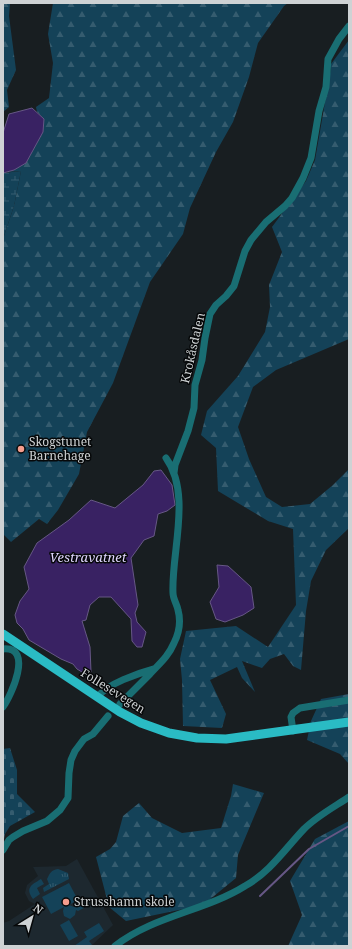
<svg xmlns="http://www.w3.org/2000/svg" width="352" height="949" viewBox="0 0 352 949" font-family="'Noto Serif',serif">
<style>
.built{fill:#1d282f}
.grass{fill:url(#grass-tufts)}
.forest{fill:url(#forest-firs)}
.wetland{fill:url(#wetland-marsh)}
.cemetery{fill:url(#cemetery-stones)}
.park{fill:#144258}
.water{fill:#392263;stroke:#665785}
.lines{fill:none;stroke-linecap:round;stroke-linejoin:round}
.stream{stroke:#665785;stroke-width:2}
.minor{stroke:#196e73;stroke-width:7}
.major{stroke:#2abbc4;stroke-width:9}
.poi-dot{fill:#f49d8d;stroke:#060809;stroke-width:1.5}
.labels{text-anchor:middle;stroke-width:3;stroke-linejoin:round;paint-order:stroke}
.street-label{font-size:12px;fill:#ced2d4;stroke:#060809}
.poi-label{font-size:12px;fill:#ced2d4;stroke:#060809;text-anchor:start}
.water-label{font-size:13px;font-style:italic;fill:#e0d6ff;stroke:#060809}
</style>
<defs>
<pattern id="grass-tufts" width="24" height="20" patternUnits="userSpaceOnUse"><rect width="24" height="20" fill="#144258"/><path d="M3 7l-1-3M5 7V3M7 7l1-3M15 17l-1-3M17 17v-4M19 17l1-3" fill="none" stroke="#355c6f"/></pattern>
<pattern id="forest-firs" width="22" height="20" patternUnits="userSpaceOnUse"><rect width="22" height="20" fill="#144258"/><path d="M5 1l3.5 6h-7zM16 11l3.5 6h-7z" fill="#355c6f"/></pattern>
<pattern id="wetland-marsh" width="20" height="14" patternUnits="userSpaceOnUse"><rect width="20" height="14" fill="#144258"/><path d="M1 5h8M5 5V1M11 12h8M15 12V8" fill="none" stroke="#355c6f"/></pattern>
<pattern id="cemetery-stones" width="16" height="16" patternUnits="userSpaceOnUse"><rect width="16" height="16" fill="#144258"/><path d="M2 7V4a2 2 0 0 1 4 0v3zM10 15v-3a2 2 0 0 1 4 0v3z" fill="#355c6f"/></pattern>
</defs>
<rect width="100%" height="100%" fill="#181e21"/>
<path class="built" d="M77 859 113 925 91 946H3V923L9 921 35 904 29 901 25 893 27 885 38 876 33 867 66 866Z"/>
<path class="grass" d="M58 869 68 873 69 879 44 892 43 888 49 884 47 879C50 873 51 870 58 869Z"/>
<path class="forest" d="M3 3H10L9 16 16 70 7 90 9 107 3 112Z
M53 3H288L284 6 258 43 249 77 233 122 216 152 190 208 183 234 150 282 113 383 87 432 79 474 58 510 47 524 39 519 11 542 3 534V239L14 206 21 171 8 172 14 170 44 119 37 112 36 107 49 98 53 63 48 34Z
M349 40V339L276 370 253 387 238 427 249 459 266 497 282 507 310 504 333 485 349 469V528L326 550 311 581 306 611 301 670 293 666 284 654 270 659 262 668 242 661 255 692 242 678 237 667 210 680 226 714 222 728 183 726 182 680 180 659 186 631 236 626 268 647 296 605 293 529 268 521 218 491 216 448 201 435 207 411 238 376 265 332 270 307 269 285 282 252 272 227 306 181 315 160 331 68V64Z
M349 694V764L340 754 307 740 311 721 321 699Z
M233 784 264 793 238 855 236 878 203 905 126 921 109 907 96 857 110 849 116 842 123 816 139 803 152 818 182 833 221 828 231 796Z
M349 821V946H288L302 915 290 881 315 839Z"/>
<path class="wetland" d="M21 171 14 206 3 239V173Z"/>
<path class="cemetery" d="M10 748 17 770V794L35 812 10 826 5 834 3 844V749Z"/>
<path class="park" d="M41 879 44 884 37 888 40 894 33 899C25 888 31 885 41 879Z
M69 883 78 900 69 905 74 907V905L80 901 84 908 78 911 76 910 75 915 70 919 64 916 63 911 64 907 51 914 42 897Z
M69 920 78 936 69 941 60 925Z
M99 923 104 931 89 941 92 945 90 946H74L87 937 84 932Z"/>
<path class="water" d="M32 108 44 119 43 132 26 163 14 170 3 173V133L9 114Z
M161 470 172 485 175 505 167 511 158 514 154 536 144 540 131 558 138 605 135 613 137 622 146 632 142 647H137L132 641 131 619 111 597H99L90 605 86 620 82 621 90 647 91 672 87 675 77 669 73 664 61 659 29 640 23 629 17 623 15 615 20 601 29 589 24 567 37 543 69 520 91 500 115 508 143 485 154 471Z
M217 565 228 566 251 587 254 608 243 615 225 622 216 619 210 602 219 587Z"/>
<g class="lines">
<path class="stream" d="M260 896 309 849 349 826"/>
<path class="minor" d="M174 473 175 465 188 431 194 408 195 385 202 360 205 338 210 314 216 305 226 296 234 286 245 251 251 240 266 222 285 206 292 198 303 178 311 158 319 111 326 87 328 59 339 39 349 26
M3 649C34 646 11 696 3 707
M98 697C106 684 139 673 154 669
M120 704C130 694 140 684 150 674 160 663 168 657 174 643 179 633 181 621 178 610 177 604 173 599 173 593 171 553 192 494 166 458
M293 731 291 717 293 713 300 708 349 700
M3 850 9 840 13 837 23 831 47 821 60 810 68 798 69 773 71 760 75 751 84 739 93 734 108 716
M115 946C153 916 205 911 245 886 270 872 285 849 304 829 317 816 334 807 349 797"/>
<path class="major" d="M3 634 120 712 141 723 169 733 197 738 226 739 349 722"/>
</g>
<g class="poi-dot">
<circle cx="21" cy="449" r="4"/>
<circle cx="66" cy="902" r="4"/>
</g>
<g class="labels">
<g class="street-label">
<text transform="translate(193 348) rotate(-77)" y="4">Krokåsdalen</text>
<text transform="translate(113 691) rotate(32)" y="4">Follesevegen</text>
</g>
<g class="poi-label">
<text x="29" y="446">Skogstunet<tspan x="29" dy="14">Barnehage</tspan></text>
<text x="74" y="906">Strusshamn skole</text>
</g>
<g class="water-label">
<text x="88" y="562">Vestravatnet</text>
</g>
</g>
<rect width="352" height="949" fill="none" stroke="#ced2d4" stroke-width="8"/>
<g transform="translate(32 917) rotate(37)" stroke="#060809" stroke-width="3" paint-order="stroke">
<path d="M0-3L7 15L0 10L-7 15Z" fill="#ced2d4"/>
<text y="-6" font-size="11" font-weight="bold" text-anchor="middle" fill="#ced2d4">N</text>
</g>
</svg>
